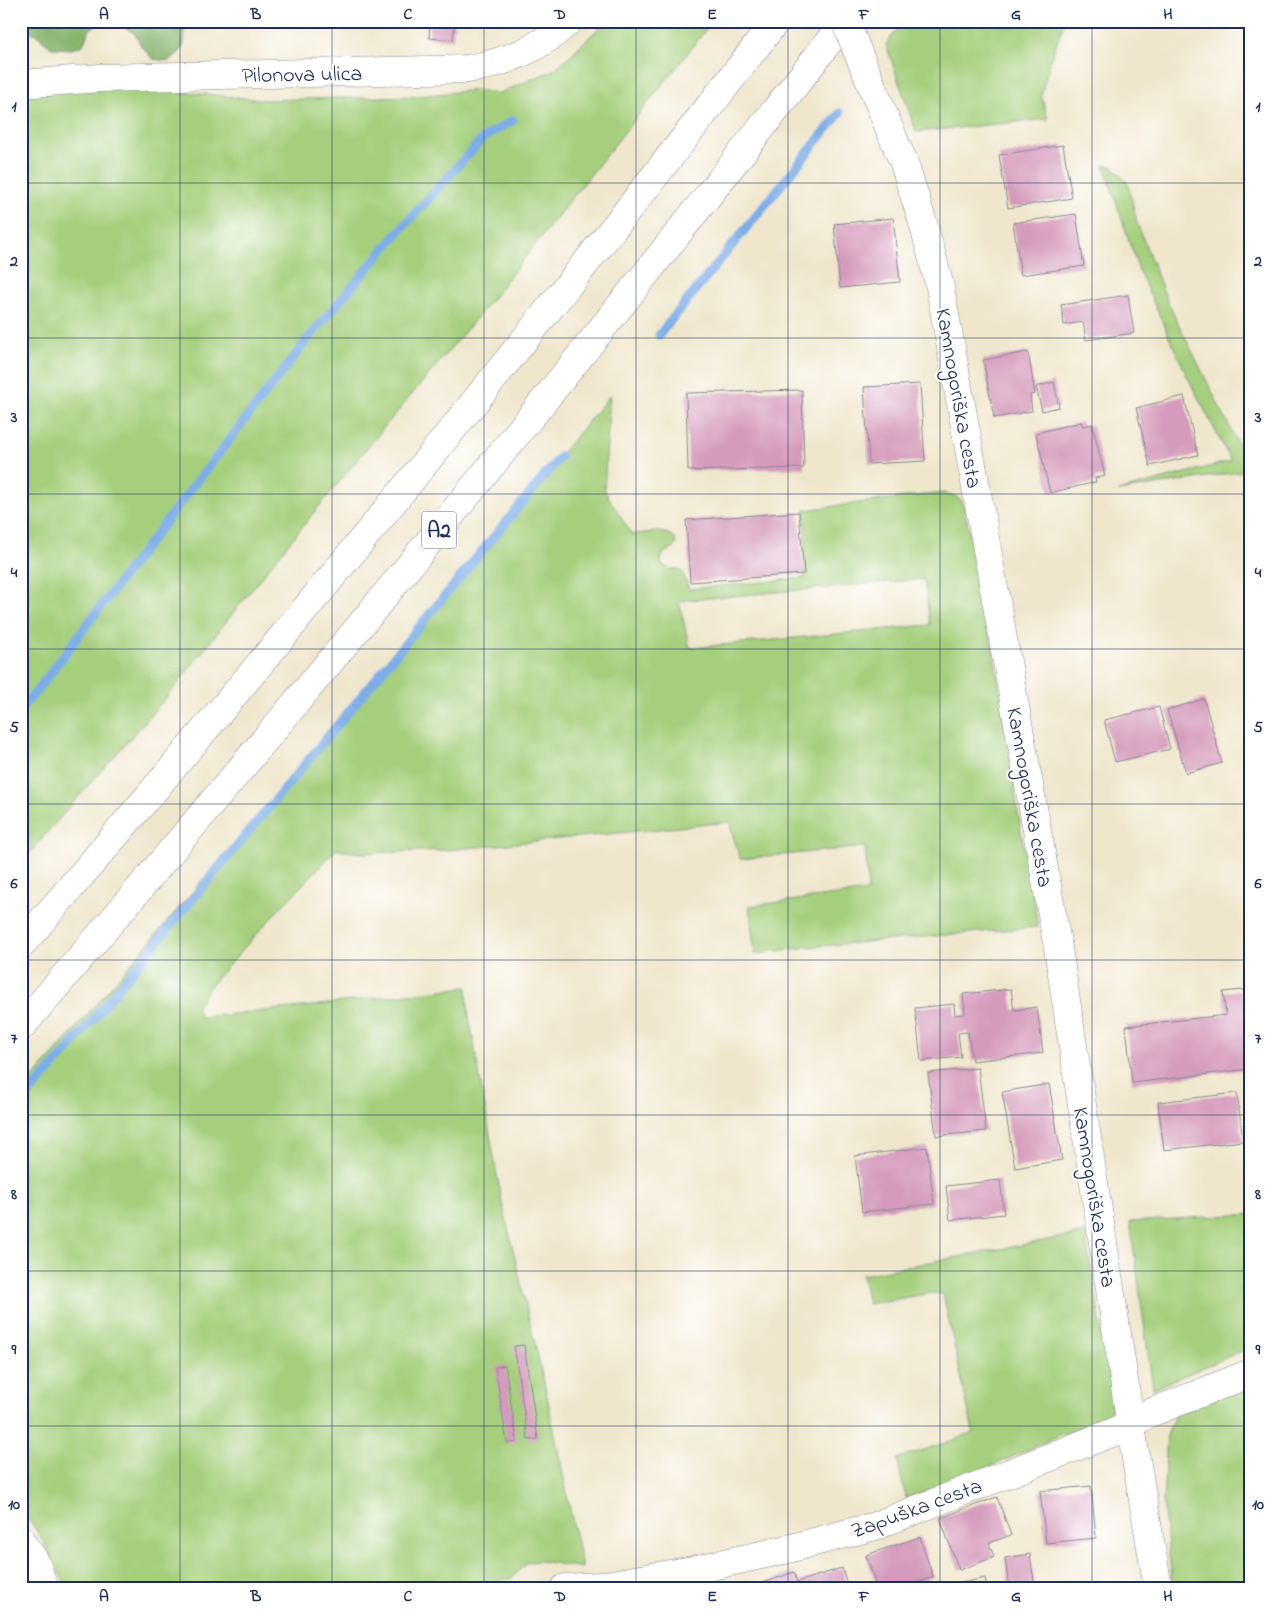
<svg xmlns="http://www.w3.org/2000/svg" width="1272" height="1609" viewBox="0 0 1272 1609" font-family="'Indie Flower',sans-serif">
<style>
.green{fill:#a5cf7b;stroke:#607f6c;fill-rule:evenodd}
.forest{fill:#84b26b;stroke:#507064}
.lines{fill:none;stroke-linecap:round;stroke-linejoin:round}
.stream{stroke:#7dade8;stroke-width:9}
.building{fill:#d59bbc}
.minor-casing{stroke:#858a94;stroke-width:29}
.highway-casing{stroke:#858a94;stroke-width:29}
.minor{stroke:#fff;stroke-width:28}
.highway{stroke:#fff;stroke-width:28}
.minor-bridge-casing{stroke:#858a94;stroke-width:29;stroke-linecap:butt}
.minor-bridge{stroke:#fff;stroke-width:28}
.grid{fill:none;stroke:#1b2f5e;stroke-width:1;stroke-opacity:0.55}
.labels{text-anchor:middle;stroke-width:4;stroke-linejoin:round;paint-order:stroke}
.shield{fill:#fff;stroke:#5f6d8e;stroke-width:1}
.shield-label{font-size:21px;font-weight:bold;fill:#1b2f5e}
.street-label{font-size:22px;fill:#1b2f5e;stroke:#fff}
.neatline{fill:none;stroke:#1b2f5e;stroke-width:2}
.grid-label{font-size:16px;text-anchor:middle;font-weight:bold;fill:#1b2f5e}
</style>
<rect width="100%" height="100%" fill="#fff"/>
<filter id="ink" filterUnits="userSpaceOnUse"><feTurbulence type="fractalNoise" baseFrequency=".02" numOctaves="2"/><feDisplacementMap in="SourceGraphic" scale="10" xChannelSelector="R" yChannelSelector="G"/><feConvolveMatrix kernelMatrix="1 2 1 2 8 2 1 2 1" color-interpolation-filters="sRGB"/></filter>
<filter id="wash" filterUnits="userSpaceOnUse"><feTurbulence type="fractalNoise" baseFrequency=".0096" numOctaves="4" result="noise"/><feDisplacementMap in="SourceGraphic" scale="20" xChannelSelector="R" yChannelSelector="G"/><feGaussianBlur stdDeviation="1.12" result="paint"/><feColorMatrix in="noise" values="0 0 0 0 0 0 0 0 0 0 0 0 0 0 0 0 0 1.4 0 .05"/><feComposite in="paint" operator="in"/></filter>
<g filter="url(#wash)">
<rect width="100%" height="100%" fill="#efe6cb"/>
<path class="green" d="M602 21H713L479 315 386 425 271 565 166 698 49 830 21 864V94L119 86 265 100 419 96 475 90 499 93 554 70 598 29Z
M904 21H1065L1051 58 1041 95 1048 119 916 132 886 44Z
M1104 166H1112L1128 183 1137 223 1168 303 1251 470 1118 491 1231 461 1188 378 1140 273Z
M610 395 604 490 632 535C646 533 663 528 675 538L676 544 673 549 665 552 661 558 662 565 670 569H679L683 573 689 589 805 578V510L913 496 945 493 955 496 962 501C989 607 1004 717 1020 826 1025 860 1036 893 1037 927L809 947 755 954 749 906 868 891 865 847 740 859 729 822 448 850 364 853 336 850 280 908 209 987 196 1008 201 1017 303 1007 467 987 468 1010 501 1198 547 1396 582 1568 541 1561 527 1562 511 1579 426 1588H67C58 1571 36 1521 21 1513V1092L381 672ZM924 579 930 625 690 648 679 602 688 600Z
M1251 1214V1347L1153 1389 1130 1222Z
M1085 1233 1113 1397 1112 1409 1105 1419 1060 1435 962 1480 906 1498 897 1459 957 1439 973 1432 943 1294 931 1293 868 1304 862 1275Z
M1251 1381V1588H1173L1163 1502 1167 1434 1175 1415Z
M21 1561 30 1588H21Z"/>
<path class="forest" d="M21 21H102L90 29 83 45 72 49 51 48C42 39 35 31 21 30Z
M107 21H183C186 43 187 49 168 61L153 59 142 47 134 33 119 24Z"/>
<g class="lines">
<path class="stream" d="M659 335 840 113
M21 709 39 688 129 569 311 335 402 228 482 139 513 120
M21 1103 59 1060 561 456"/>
</g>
<g id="blocks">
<path class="building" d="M430 21H455L453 40 429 38Z
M1063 145 1072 198 1008 208 999 155Z
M1076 214 1084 266 1021 275 1013 223Z
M893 218 900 282 840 288 834 224Z
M1128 295 1134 333 1086 340 1083 322 1064 325 1061 305Z
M1028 352 1035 394 1030 395 1032 411 994 418 983 360Z
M1054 382 1059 407 1042 411 1036 387Z
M920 384 925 461 869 464 864 387Z
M802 390 804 468 688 471 686 393Z
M1184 396 1198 455 1150 466 1136 408Z
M1081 422 1083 426 1092 424 1105 476 1095 478 1096 482 1050 493 1036 433Z
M799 512 804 574 690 582 686 520Z
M1204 699 1222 763 1186 773 1167 710Z
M1159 707 1170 749 1115 762 1104 720Z
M1011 989 1014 1010 1037 1007 1043 1053 972 1061 968 1032 958 1033 961 1057 921 1061 915 1008 954 1004 955 1015 965 1014 963 994Z
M1251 989V1069L1132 1083 1126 1026 1226 1015 1223 992Z
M978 1068 986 1131 936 1136 928 1073Z
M1049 1084 1062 1160 1015 1168 1002 1092Z
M1237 1093 1243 1141 1164 1150 1158 1102Z
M927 1147 934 1204 862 1212 855 1156Z
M1000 1180 1004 1214 950 1220 946 1186Z
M524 1345 538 1439 528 1440 514 1346Z
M505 1365 517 1442 507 1443 495 1367Z
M1091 1486 1096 1538 1046 1543 1040 1491Z
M997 1497 1011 1535 989 1543 994 1557 959 1570 940 1518Z
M920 1537 933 1577 901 1588H877L866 1555Z
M1030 1554 1035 1588H1009L1005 1558Z
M842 1568 848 1588H749L794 1572 797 1582Z
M985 1578 987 1588H962L961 1583Z"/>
</g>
</g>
<g filter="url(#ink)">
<use href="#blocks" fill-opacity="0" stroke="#858a94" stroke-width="1"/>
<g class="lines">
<defs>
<path id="minor" d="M21 84 100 78 468 69C508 62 539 49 569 21
M897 147 903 160 924 226 940 287 982 521 1058 948 1136 1459 1158 1588
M21 1541 35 1561 44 1588
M565 1588 600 1586 693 1570 788 1549 875 1526 1114 1432 1150 1413 1251 1373"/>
<path id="highway" d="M21 945C282 644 532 335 776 21
M21 1027C304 699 579 363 845 21"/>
</defs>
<use href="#minor" class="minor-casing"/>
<use href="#highway" class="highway-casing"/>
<use href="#minor" class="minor"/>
<use href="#highway" class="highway"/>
<defs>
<path id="minor-bridge" d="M845 21 897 147"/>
</defs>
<use href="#minor-bridge" class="minor-bridge-casing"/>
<use href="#minor-bridge" class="minor-bridge"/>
</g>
</g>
<path class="grid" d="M180 21V1588M332 21V1588M484 21V1588M636 21V1588M788 21V1588M940 21V1588M1092 21V1588M21 183H1251M21 338H1251M21 494H1251M21 649H1251M21 804H1251M21 960H1251M21 1115H1251M21 1271H1251M21 1426H1251"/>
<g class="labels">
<rect class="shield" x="421.5" y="511.5" width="35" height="37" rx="4"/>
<g class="shield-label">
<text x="439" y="537">A2</text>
</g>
<g class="street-label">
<text transform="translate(302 73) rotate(-1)" y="8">Pilonova ulica</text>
<text transform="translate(960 398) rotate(80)" y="8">Kamnogoriška cesta</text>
<text transform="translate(1031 797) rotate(80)" y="8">Kamnogoriška cesta</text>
<text transform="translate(1096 1197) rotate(81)" y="8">Kamnogoriška cesta</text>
<text transform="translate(916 1507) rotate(-20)" y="8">Zapuška cesta</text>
</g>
</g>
<rect width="1272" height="1609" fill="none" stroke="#fff" stroke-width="55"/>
<rect x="28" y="28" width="1216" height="1554" class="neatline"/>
<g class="grid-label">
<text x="104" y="19">A</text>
<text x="256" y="19">B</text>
<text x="408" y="19">C</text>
<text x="560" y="19">D</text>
<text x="712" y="19">E</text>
<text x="864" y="19">F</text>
<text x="1016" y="19">G</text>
<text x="1168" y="19">H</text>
<text x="14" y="111">1</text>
<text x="1258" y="111">1</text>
<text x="14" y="266">2</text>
<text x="1258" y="266">2</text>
<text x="14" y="422">3</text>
<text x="1258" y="422">3</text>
<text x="14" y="577">4</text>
<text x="1258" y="577">4</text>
<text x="14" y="732">5</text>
<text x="1258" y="732">5</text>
<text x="14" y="888">6</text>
<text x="1258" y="888">6</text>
<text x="14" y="1043">7</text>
<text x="1258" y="1043">7</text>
<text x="14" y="1199">8</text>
<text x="1258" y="1199">8</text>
<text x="14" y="1354">9</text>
<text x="1258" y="1354">9</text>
<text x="14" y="1509">10</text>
<text x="1258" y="1509">10</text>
<text x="104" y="1601">A</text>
<text x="256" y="1601">B</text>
<text x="408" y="1601">C</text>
<text x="560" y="1601">D</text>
<text x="712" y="1601">E</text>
<text x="864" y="1601">F</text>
<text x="1016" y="1601">G</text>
<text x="1168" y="1601">H</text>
</g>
</svg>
